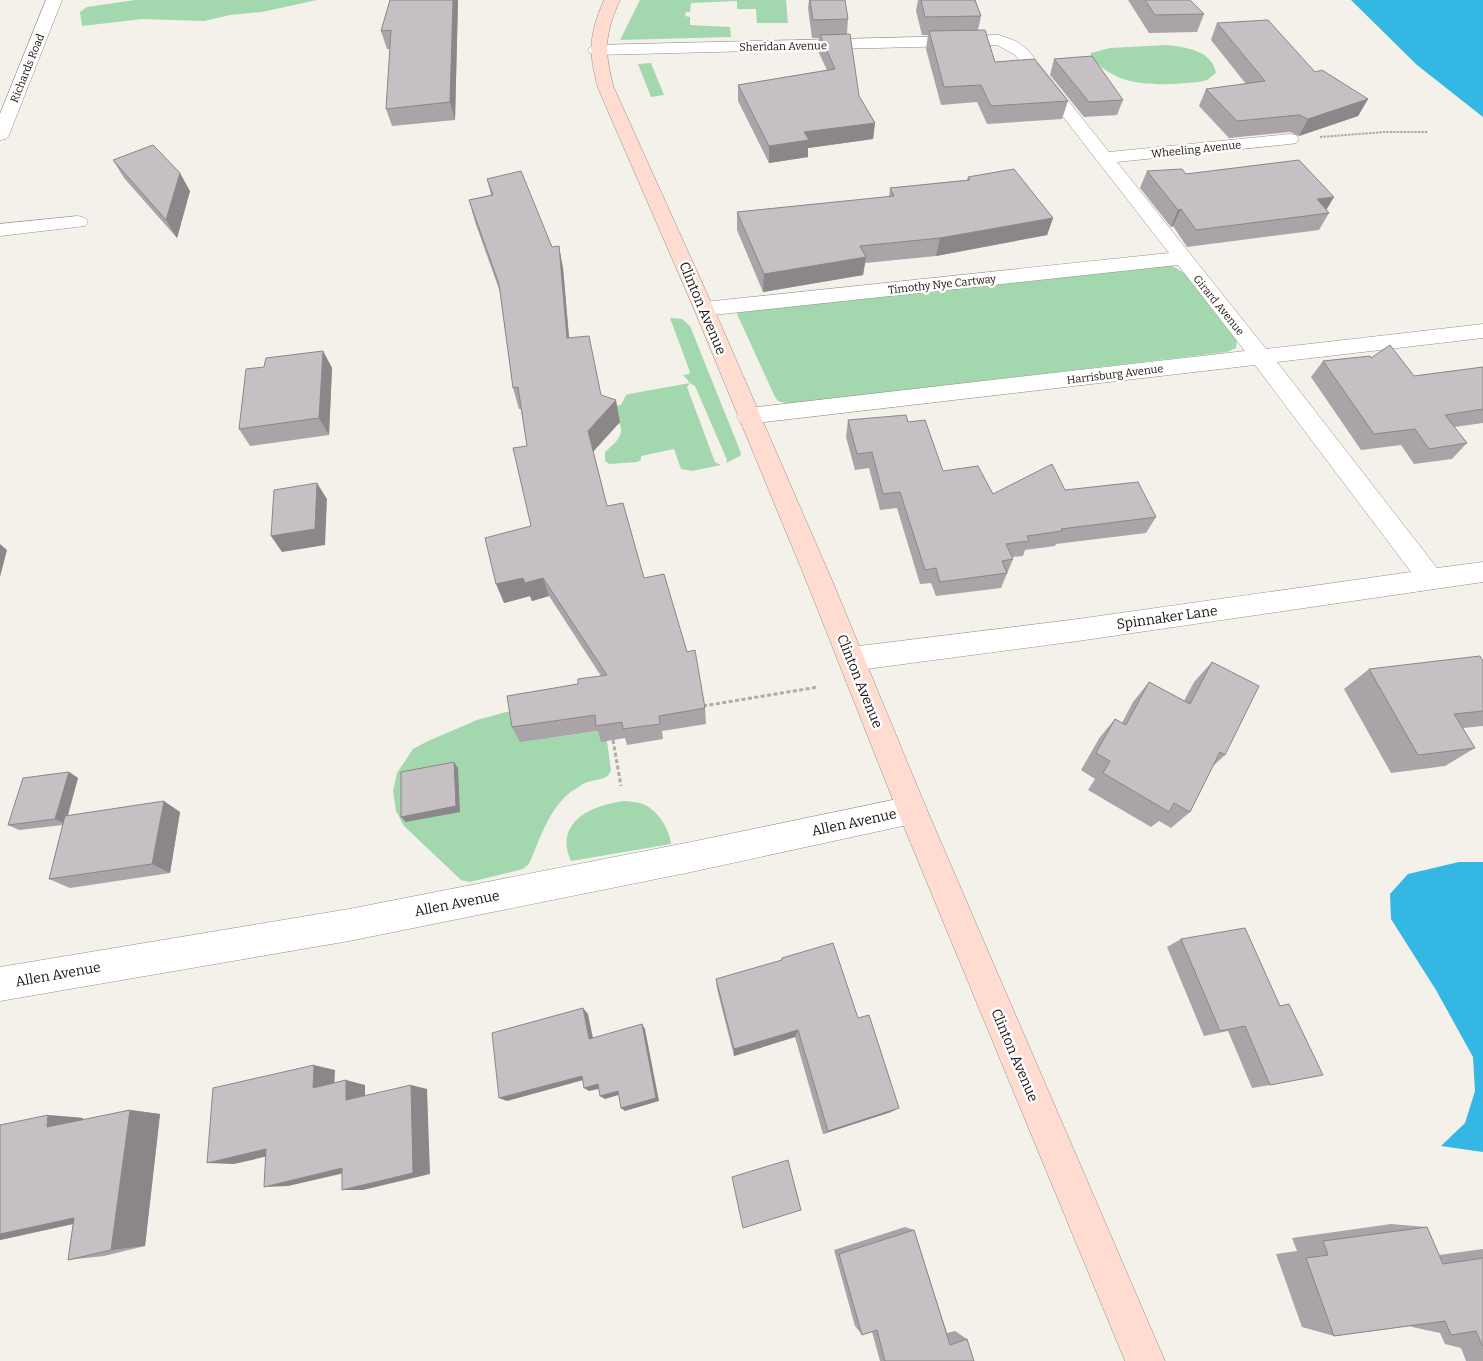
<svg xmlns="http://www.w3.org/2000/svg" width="1483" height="1361" viewBox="0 0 1483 1361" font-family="Bitter,serif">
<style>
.green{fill:#a3d8ae}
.water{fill:#34b7e2}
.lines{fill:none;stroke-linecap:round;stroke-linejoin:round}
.street-casing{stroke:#94908b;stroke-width:1}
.secondary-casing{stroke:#94908b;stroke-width:1}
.path-far1{stroke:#afaca7;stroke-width:2;stroke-dasharray:2.5 1;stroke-linecap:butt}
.path{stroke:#afaca7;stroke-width:3;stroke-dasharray:4 2.5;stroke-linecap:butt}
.street{fill:#fff;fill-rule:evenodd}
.secondary{fill:#ffdcd0;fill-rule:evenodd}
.wall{fill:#aaa4a8}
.shaded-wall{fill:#8b8688}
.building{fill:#c6bfc3;stroke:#8b8688}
.labels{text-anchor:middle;stroke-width:5;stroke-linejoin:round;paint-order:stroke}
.far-street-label{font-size:11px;fill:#181715;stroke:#fffefd}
.street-label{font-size:14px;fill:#181715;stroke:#fffefd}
</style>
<rect width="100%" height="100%" fill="#f4f0ea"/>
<path class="green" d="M135 0H317L262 12 230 15 204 21 143 19 82 26 80 12 87 7Z
M640 0H786L788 23H757L756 9H737V1L691 3 690 12H686L685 16 690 17V25L730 27 731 37 620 40Z
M1166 45C1185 47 1212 50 1216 73L1207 80 1199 82C1161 85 1119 90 1091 57V53L1110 48Z
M651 63 664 95 651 97 638 64Z
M1171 265 1184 273 1237 340 1236 348 1227 352 789 404 778 401 775 397 737 314 742 311Z
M670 318 682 319 690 326 741 453 740 456 726 463 727 460 695 386 690 383 687 387 715 462 721 465 692 471 681 469 674 449 641 456V460L637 462 609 464 605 461V452C628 433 625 426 605 406L621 405 626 395 629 394 690 383 683 375 689 374 690 372Z
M543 702 548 738 600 731 607 741 611 770C608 781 594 779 585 783 581 785 576 789 572 791 549 808 540 839 529 864L523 869 470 882 461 880 404 826 396 811 393 791 397 773 413 749 428 741 477 720Z
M626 801C632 802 640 802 645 805 658 811 670 830 671 844L571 861C553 822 593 804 626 801Z"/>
<path class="water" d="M1351 0H1483V117L1417 65Z
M1459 862H1483V1152L1441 1146 1465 1123 1475 1091 1473 1057 1436 990 1391 919 1390 894 1408 874Z"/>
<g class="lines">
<defs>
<path id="street" d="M46 0H62L9 135 6 139 0 140V114Z
M999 35 1016 41 1027 49 1109 152 1290 134 1296 135 1299 139 1296 143 1290 144 1117 162 1266 349 1483 324V338L1277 362 1437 568 1483 562V582L1078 641 851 671 841 667 837 659 841 651 851 647 1078 619 1411 572 1255 365 748 424 740 422 737 416 740 410 748 408 1245 351 1178 265 704 316 697 314 694 309 697 304 704 302 1169 253 1015 55 997 45 596 55 590 53 588 50 590 47 596 45Z
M78 216 85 218 88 222 85 226 0 236V224Z
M912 796 923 800 927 810 923 820 912 824 691 872 349 941 0 1001V967L349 909 691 842Z"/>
<path id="secondary" d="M604 0H620C604 35 604 52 614 88L714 309 834 585 927 810 1165 1361H1125L897 810 808 585 694 309 598 88C588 51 589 35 604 0Z"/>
</defs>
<use href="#street" class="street-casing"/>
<use href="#secondary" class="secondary-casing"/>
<path class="path-far1" d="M1320 137 1384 132H1428"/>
<path class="path" d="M703 706 818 687
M613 740 621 786"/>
<use href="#street" class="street"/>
<use href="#secondary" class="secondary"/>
</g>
<path class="wall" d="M390 0H458L455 120 392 126 386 109 390 49H387L381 31Z
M809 0H845L848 19 847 34 859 96 875 123 873 139 808 148V157L769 163 738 101V85L827 70 818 51 819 38H812L808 8Z
M918 0H975L981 16 978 30 995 62 1068 101 1062 119 987 124 977 102 941 105 926 49 928 35H922L916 11Z
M1128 0H1190L1204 14 1197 32 1149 33Z
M1217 23 1368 99 1358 116 1299 136 1290 132 1229 138 1199 106 1206 89 1246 84 1211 40Z
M1054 59 1123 100 1117 115 1084 117 1050 75Z
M113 160 190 191 177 238 124 178Z
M1147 171 1186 174 1326 210 1329 213 1319 230 1187 247 1173 226 1171 227 1140 188Z
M968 177 1053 218 1047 235 936 256 865 263 863 275 763 292 737 230V212L889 197 890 188 967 180Z
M487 179 552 247 563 268 569 338 601 395 620 422 593 451 607 506 644 578 687 652 705 708 706 724 662 731 663 739 627 745 625 738 601 742 598 731 520 742 512 727 578 684 601 676 549 596 532 601 530 596 504 603 531 526 527 446 521 409H519L513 388 500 292 475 222 469 200 491 195Z
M323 351 332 368 329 435 250 446 239 429 264 367Z
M1371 358 1414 376 1483 367V423L1454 427 1467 443 1452 459 1414 464 1401 445 1361 450 1311 377 1323 361Z
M848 420 908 422 943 471 993 494 1065 490 1156 517 1146 533 1056 544 1055 546 1025 550 1023 556 1012 557 1013 559 1001 588 936 596 931 583 920 584 897 508 880 510 869 468 855 470 846 437Z
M1483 661V726L1463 728 1475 748 1445 766 1391 773 1344 689 1369 669Z
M1212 662 1225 755 1213 766 1190 812 1171 828 1159 821 1151 827 1088 790 1095 779 1081 770 1100 737 1115 719 1122 723 1133 702 1149 682 1184 701 1194 682Z
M69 772 78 778 68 816 180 812 170 873 70 888 49 879 63 825 19 830 8 825Z
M1181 939 1280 1006 1270 1085 1252 1088 1228 1031 1204 1036 1167 947Z
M782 958 858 1018 891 1112 823 1134 795 1037 734 1056 717 989 716 979 781 961Z
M130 1110 160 1114 145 1246 104 1256 68 1260 73 1224 0 1240 48 1115 83 1118V1120Z
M1391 1224 1427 1227 1439 1255 1483 1249V1361H1466L1461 1348 1445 1344 1440 1333 1412 1327 1411 1326 1334 1336 1302 1327 1276 1254 1297 1251 1292 1238Z
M905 1227 914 1230 947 1333 955 1331 967 1339 974 1361H880L872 1332 862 1335 855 1326 834 1250Z"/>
<path class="shaded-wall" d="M453 0H458L455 120 450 102Z
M1368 99 1358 116 1299 136 1308 119Z
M875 123 873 139 808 148V157L769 163V146L804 132Z
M180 173 190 191 177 238 166 220Z
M1334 197 1324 214 1317 199Z
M1181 209 1173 226 1171 227 1178 210Z
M1053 218 1047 235 936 256 940 238Z
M559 246 563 268 571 360 567 338Z
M866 257 863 275 763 292 764 274Z
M323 351 332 368 329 435 319 418Z
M616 400 620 422 593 452 588 431Z
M317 483 327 499 325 545 282 552 271 536Z
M0 544 7 550 0 577Z
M523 578H543L549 596 532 601 530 596 504 603 496 584Z
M454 762 458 768 460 812 406 822 401 817Z
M69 772 78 778 65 824 55 819Z
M164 801 180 812 170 873 152 864Z
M583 1008 588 1014 594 1043 589 1039Z
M642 1024 645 1029 659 1101 625 1111 621 1108Z
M798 1030 795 1037 734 1056V1049Z
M314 1065 335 1070 334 1092 313 1088Z
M582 1076 587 1079 507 1101 499 1098Z
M346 1080 365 1085V1104L346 1100Z
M598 1084 603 1088 589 1091 584 1088Z
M411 1085 427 1089 430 1174 363 1190H342Z
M618 1091 622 1094 605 1099 600 1096Z
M899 1108 891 1112 823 1134 828 1131Z
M130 1110 160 1114 145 1246 111 1250Z
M48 1115 83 1118 81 1130 47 1127Z
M266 1149 290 1151 234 1164 207 1163Z
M342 1168 362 1169 288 1186 264 1187Z
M109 1216 0 1240V1234L74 1218Z"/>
<path class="building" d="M390 0H453L450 102 386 109 391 30 381 31Z
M810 0H845L848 19 813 20Z
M921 0H975L981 16 925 17Z
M1145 0H1190L1204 14 1155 15Z
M1268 20 1315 72 1322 70 1368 99 1308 119 1299 115 1237 121 1206 89 1265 81 1217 23Z
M985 30 995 62 1034 59 1068 101 991 106 981 85 944 87 929 31Z
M850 34 859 96 875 123 804 132 809 140 769 146 738 85 835 69 820 35Z
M1092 56 1123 100 1089 102 1054 59Z
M153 145 180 173 166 220 113 160Z
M1299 160 1334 197 1317 199 1329 213 1196 230 1181 209 1178 210 1147 171 1182 169 1186 174Z
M1014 169 1053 218 940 238 860 246 866 257 764 274 737 212 894 196 890 188 970 180 968 177Z
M521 171 552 247 559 246 567 338 589 336 601 395 616 400 588 431 607 506 623 503 644 578 664 574 687 652 695 650 705 708 659 716 660 724 623 729 622 722 596 726 595 715 512 727 507 696 578 684V679L607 675 543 578 525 583 523 578 496 584 485 538 531 526 513 448 527 446 518 387 513 388 499 284 469 200 493 195 487 179Z
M1390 345 1414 376 1483 367V409L1445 415 1467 443 1429 449 1415 429 1374 434 1323 361 1370 356 1371 358Z
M323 351 319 418 239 429 246 369 264 367 266 358Z
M906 415 908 422 925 420 943 471 978 466 993 494 1052 464 1065 490 1138 482 1156 517 1061 529 1062 531 1027 536 1029 541 1006 544 1013 559 1002 561 1007 573 940 582 936 568 925 570 900 492 883 494 872 452 857 454 848 420Z
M317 483 315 529 271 536 274 490Z
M1480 656 1483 661V711L1454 714 1475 748 1418 755 1369 669Z
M1212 662 1259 686 1225 755 1220 752 1190 812 1174 803 1169 812 1103 773 1110 761 1096 753 1115 719 1126 725 1149 682 1190 704Z
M454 762 456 806 401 817V772Z
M69 772 55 819 8 825 23 778Z
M164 801 152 864 49 879 65 816Z
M1245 928 1280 1006 1289 1004 1323 1075 1270 1085 1245 1026 1220 1031 1181 939Z
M833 943 858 1018 869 1015 899 1108 828 1131 798 1030 734 1049 716 979 782 960V958Z
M583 1008 589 1039 642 1024 656 1098 621 1108 618 1091 600 1096 598 1084 584 1088 582 1076 499 1098 492 1033Z
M314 1065 313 1088 346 1080V1100L411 1085 413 1173 342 1190V1168L264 1187 266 1149 207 1163 213 1088Z
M130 1110 111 1250 68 1260 74 1218 0 1234V1125L48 1115 47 1127Z
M788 1160 801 1210 743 1228 732 1177Z
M1427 1227 1443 1264 1483 1258V1347L1476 1331 1451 1335 1445 1321 1334 1336 1306 1258 1328 1255 1323 1241Z
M914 1230 950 1345 967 1339 974 1361H885L877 1330 862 1335 839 1254Z"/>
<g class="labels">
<g class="far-street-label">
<text transform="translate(783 46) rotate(-1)" y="4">Sheridan Avenue</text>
<text transform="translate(27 68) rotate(-68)" y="4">Richards Road</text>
<text transform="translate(1196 149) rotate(-6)" y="4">Wheeling Avenue</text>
<text transform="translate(942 284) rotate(-6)" y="4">Timothy Nye Cartway</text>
<text transform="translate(1219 305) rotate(51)" y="4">Girard Avenue</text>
<text transform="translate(1115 374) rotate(-7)" y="4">Harrisburg Avenue</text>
</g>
<g class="street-label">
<text transform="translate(703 308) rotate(67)" y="5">Clinton Avenue</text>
<text transform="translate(1167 617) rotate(-8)" y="5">Spinnaker Lane</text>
<text transform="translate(860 681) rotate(68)" y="5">Clinton Avenue</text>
<text transform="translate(854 822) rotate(-12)" y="5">Allen Avenue</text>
<text transform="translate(457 903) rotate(-11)" y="5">Allen Avenue</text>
<text transform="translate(58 974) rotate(-10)" y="5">Allen Avenue</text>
<text transform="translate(1015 1055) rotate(67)" y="5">Clinton Avenue</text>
</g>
</g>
</svg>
